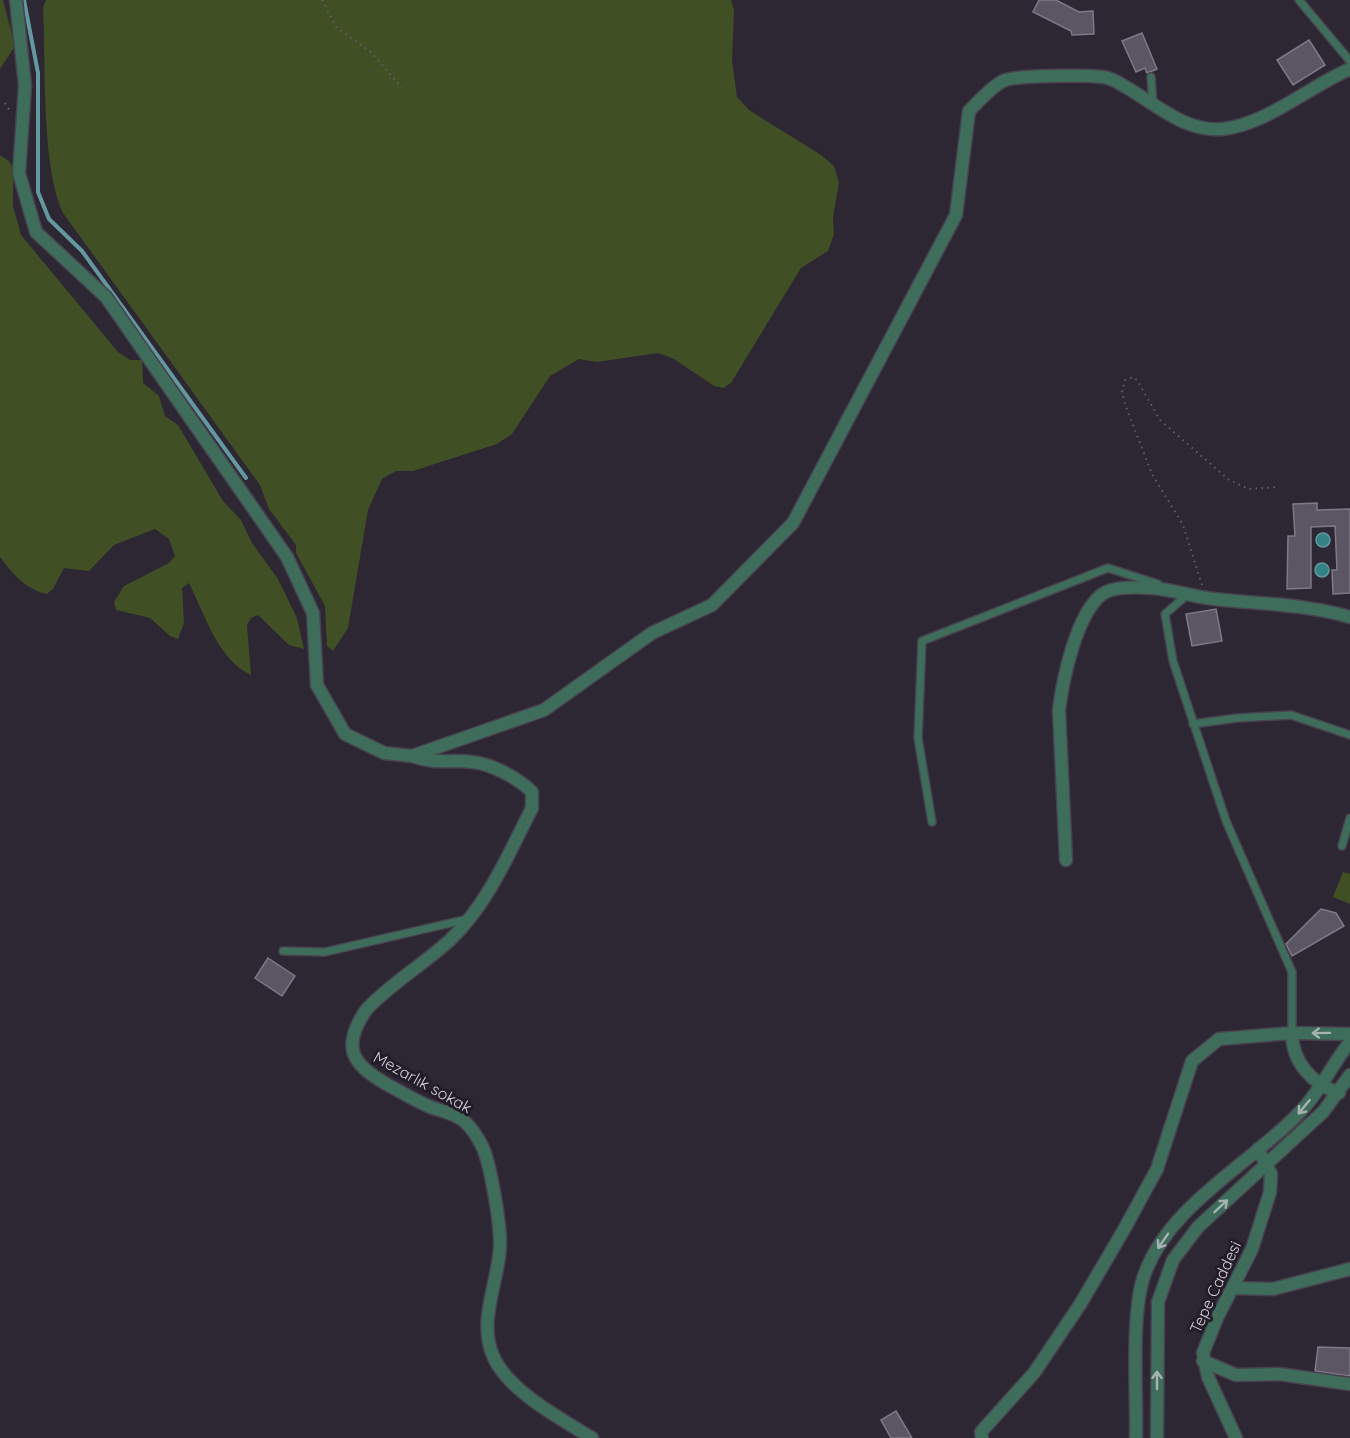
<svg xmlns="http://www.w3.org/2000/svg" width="1350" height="1438" viewBox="0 0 1350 1438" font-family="Quicksand,sans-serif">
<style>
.green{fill:#414f25}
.water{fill:#338285;stroke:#63999e;stroke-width:1.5}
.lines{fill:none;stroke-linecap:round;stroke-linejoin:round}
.stream{stroke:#63999e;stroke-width:4}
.building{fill:#5c5664;stroke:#7e7887;stroke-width:1.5}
.service-casing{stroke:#48414e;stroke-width:10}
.minor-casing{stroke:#48414e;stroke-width:15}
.tertiary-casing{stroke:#48414e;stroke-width:15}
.path{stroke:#635d69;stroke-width:2;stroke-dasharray:1.5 4.5;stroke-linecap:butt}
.service{stroke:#3e6e5b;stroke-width:7}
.minor{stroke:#3e6e5b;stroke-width:12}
.tertiary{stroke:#3e6e5b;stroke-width:12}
.oneway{stroke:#a7b3b3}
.labels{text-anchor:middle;stroke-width:6;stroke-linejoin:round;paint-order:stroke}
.street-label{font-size:16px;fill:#d4d0d9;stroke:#231d29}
</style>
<rect width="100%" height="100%" fill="#2d2633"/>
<path class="green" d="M0 0H3L15 46 0 69Z
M46 0H731L734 10 732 61 737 97 749 110 821 155 834 166 839 183 833 217 834 234 828 251 801 268 731 383 723 388 714 386 674 359 658 353 597 362 579 359 550 376 512 434 497 444 413 471H396L382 479 368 510 348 628 333 651 327 646 325 606 296 553V545L269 509 260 485 63 213C41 165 46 64 43 8Z
M0 155 9 161 13 168V206L21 235 118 352 130 360H142L143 383 159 396 165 416 178 425 223 501 241 520 252 543 278 579 297 618 304 649 289 645 258 615 251 618 247 625 251 675C218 660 204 613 189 583L182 588 184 623 178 639 170 636 150 618 116 610 114 602 124 586 169 563 175 556 169 539 155 529 114 545 89 571 64 568 53 589 47 594C26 590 12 573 0 557Z
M1343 872 1350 874V904L1333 897Z"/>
<path class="water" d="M1316 540a7 7 0 1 1 14 0a7 7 0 1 1-14 0Z
M1315 570a7 7 0 1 1 14 0a7 7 0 1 1-14 0Z"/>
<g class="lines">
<path class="stream" d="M24 0 38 73V192L49 219 82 251 246 478"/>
</g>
<path class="building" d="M1039 0H1056L1079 12 1093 11 1094 34 1072 35 1071 31 1033 12Z
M1142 33 1157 69 1147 73 1145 68 1136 72 1122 41Z
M1309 40 1325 65 1293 85 1277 60Z
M1317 503V510L1350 509V593L1333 594 1332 570H1337L1335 526 1311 527V588L1287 589 1288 536H1295L1293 504Z
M1216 609 1222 641 1192 646 1186 614Z
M1321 909 1336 913 1344 926 1292 956 1286 944Z
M268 958 295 976 282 996 255 978Z
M1318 1347 1350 1348V1376L1315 1371Z
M896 1411 912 1438H891L881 1420Z"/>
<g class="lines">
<defs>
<path id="service" d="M1299 0 1350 61
M1151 77 1153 104
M1187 595 1165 614 1173 661 1226 821 1292 972V1033
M1193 724 1237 718 1291 715 1350 735
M932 822 918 738 922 641 1108 568 1158 584
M1342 846 1350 818
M283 951 325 952 468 919"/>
<path id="minor" d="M16 0 25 86 19 173 36 232 106 297 287 557 313 613 317 685 345 734 384 753 412 756 544 710 652 633 712 605 793 523 956 215 969 111C979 101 990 88 1003 81 1015 75 1087 75 1103 77 1110 78 1118 82 1124 86 1156 104 1184 132 1222 129 1266 125 1310 86 1350 69
M412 756C437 765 448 759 472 762 492 764 518 778 532 792V808C509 853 488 904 450 940 423 965 391 983 366 1010 341 1047 351 1064 388 1085 401 1092 414 1100 428 1106 440 1111 455 1113 465 1122 473 1129 478 1138 483 1148 491 1167 501 1226 500 1247 498 1284 477 1322 494 1358 510 1392 561 1419 592 1438
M1066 860 1059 710C1063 678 1076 616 1101 595 1112 586 1137 587 1151 588 1172 589 1193 597 1214 599 1260 604 1305 604 1350 617
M1292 1033C1292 1062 1312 1084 1339 1093
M1234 1288 1273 1289 1350 1269
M1203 1361 1236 1375 1279 1374 1350 1384
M982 1438 981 1432 1034 1373 1081 1303 1126 1226 1157 1169 1192 1061 1219 1039 1292 1033 1350 1034
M1236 1438 1208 1377 1203 1353 1217 1318 1252 1249 1270 1192 1271 1174 1258 1149"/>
<path id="tertiary" d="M1136 1438C1137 1394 1131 1319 1143 1279 1165 1207 1251 1164 1300 1112 1320 1092 1332 1064 1350 1042
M1157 1438 1158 1302 1173 1260 1198 1227 1323 1112 1350 1075"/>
</defs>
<use href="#service" class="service-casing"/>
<use href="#minor" class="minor-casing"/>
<use href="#tertiary" class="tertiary-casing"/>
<path class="path" d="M322 0 336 27 372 53 402 88
M5 103 10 111
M1202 585 1183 525 1152 474 1126 407 1122 392 1125 380 1133 377 1137 380 1160 420 1229 480 1249 489 1279 487"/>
<use href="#service" class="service"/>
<use href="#minor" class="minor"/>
<use href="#tertiary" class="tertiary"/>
</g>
<defs><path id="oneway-shaft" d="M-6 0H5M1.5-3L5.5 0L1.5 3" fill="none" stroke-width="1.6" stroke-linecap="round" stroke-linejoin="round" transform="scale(1.5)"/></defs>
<g class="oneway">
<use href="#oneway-shaft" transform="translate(1321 1033) rotate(179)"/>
<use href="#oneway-shaft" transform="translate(1304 1107) rotate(129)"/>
<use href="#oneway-shaft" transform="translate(1221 1206) rotate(-43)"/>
<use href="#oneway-shaft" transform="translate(1163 1241) rotate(125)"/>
<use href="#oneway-shaft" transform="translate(1157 1380) rotate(-90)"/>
</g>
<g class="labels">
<g class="street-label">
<text transform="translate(423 1082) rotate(29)" y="6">Mezarlık sokak</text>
<text transform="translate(1215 1287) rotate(-65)" y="6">Tepe Caddesi</text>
</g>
</g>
</svg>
